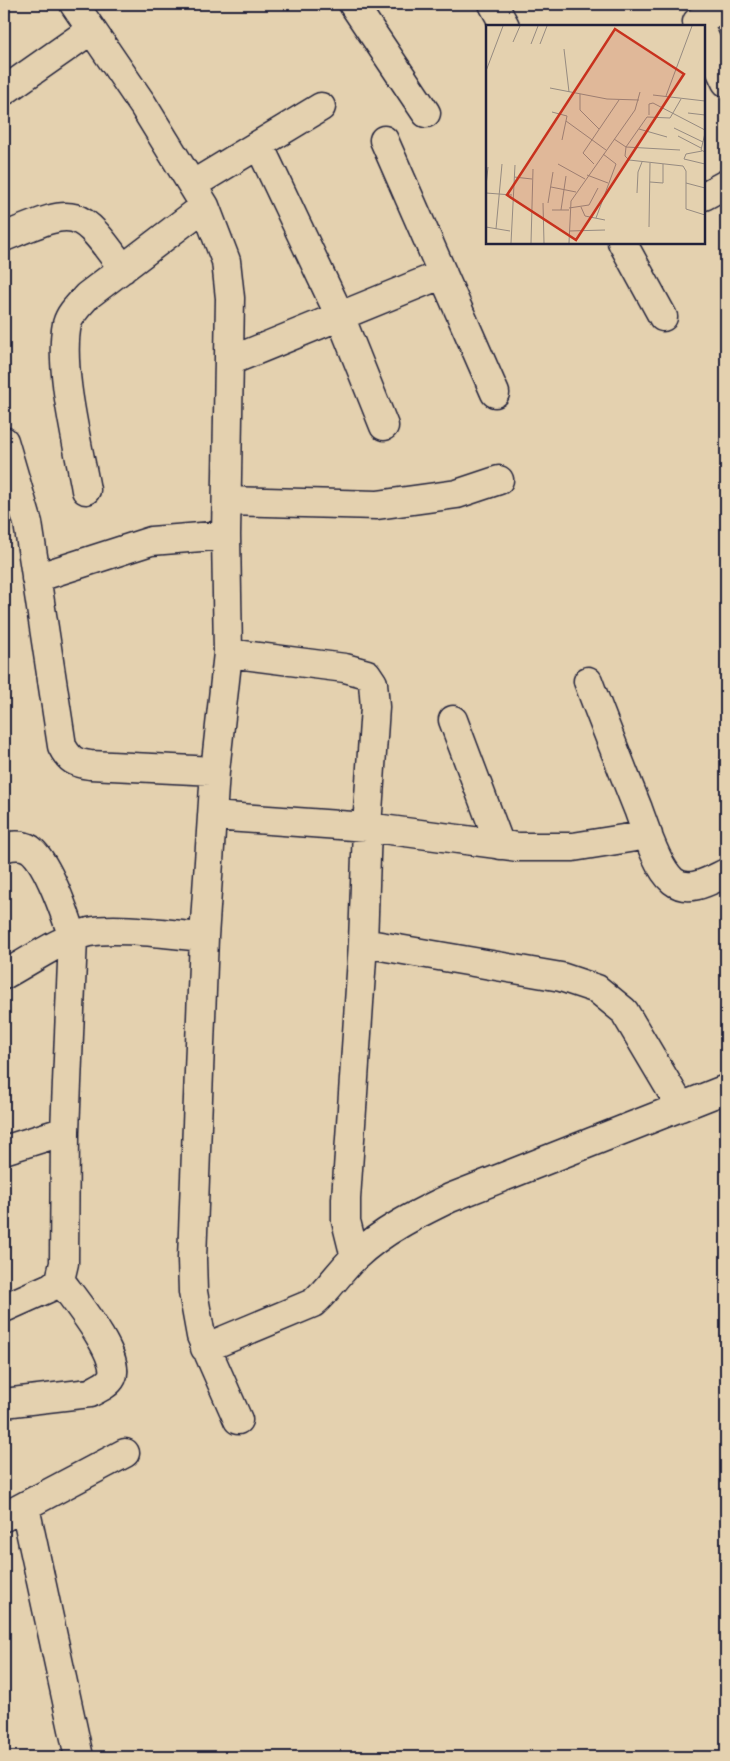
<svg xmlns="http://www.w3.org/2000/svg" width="730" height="1761" viewBox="0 0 730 1761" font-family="Mali,sans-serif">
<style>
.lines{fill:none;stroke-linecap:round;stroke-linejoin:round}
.minor-casing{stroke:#22223b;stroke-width:31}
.minor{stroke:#e4d1af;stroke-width:28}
.inset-road{fill:none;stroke:#968b81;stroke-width:1}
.view{fill:#c8321e;fill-opacity:0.15;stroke:#c8321e;stroke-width:2.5}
.inset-edge{fill:none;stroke:#22223b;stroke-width:2.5}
</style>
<rect width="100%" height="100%" fill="#e4d1af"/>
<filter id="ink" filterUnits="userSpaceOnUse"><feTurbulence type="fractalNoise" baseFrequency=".02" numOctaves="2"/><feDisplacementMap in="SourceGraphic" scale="10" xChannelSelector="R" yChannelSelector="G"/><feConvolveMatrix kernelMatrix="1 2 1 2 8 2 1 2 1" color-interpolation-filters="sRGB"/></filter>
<g filter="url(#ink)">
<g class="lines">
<defs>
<path id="minor" d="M74 4 143 105 205 206 226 261 230 298 226 535 228 653 215 771 204 937 192 1259 193 1292 201 1336 238 1420
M353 4 426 113
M493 4 505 26
M697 22 726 7
M704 36 726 82
M4 91 91 30
M384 140 495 393
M259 145 340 316 384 426
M192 185 321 107
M704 196 726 184
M4 237C75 208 77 204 123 269
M622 242 663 317
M230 361 443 274
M4 441 28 523 62 746C69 760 75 763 90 765L215 771
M86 490C78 444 58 368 67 324 70 313 80 304 87 296L205 206
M228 501 377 505 457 494 499 480
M36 578 151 541 226 535
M228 653 345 668 367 674 373 683 375 707 367 827 363 943 346 1199V1221L355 1257
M588 681C604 724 621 766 638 809 645 828 657 868 673 881 689 894 711 880 726 873
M453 720 500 845
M212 816 367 827 518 847H573L648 835
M4 848C11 845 22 844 30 849 48 862 66 916 73 938L65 1131 64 1263 60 1280 51 1287 4 1308
M363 943 561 977 597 989 624 1011 681 1107
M4 975C30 961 60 939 89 932 117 926 174 935 204 937
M4 1150 65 1131
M205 1348 313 1303C329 1289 340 1271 355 1257 382 1231 417 1214 450 1198L726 1089
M4 1403 90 1393C97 1389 108 1385 112 1377 122 1357 72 1297 60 1280
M25 1507 79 1757
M4 1517 125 1453"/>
</defs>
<use href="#minor" class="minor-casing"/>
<use href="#minor" class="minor"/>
</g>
</g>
<g transform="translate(486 25)">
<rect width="219" height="219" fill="#e4d1af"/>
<path class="inset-road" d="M27 17 34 1M45 19 52 1M54 19 61 1M78 24 83 67M0 46 17 1M64 63 121 74 153 75M94 69V85L113 104M167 70 219 76M180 71 206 1M195 74 184 93 161 92 140 122 139 131 143 135 197 141 200 146V184L219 190M66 87 81 91 76 115M202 88 219 90M163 90V79L167 78 219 105M80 96 120 125M188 103 217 117M153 104 181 112M219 108 215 125 219 127M192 111 215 123M128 114 140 122 194 125M216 126 200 129 198 134 219 139M72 139 99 154M108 139 97 128 133 75M101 150 122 158M28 152 46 154M164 157 177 158V139M200 158 219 163M0 161 2 142M65 162 90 167M0 168 26 170M151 168 152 147 156 137M57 178 58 218M62 178 67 147M95 182 99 191 119 195M83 183 103 180 112 163M66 185H83M75 185 80 151M110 193 130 139 117 129M0 202 24 206M163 202 164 138M10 204 16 139M83 206 119 205M25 218 29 140M45 218 47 144M83 218 85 176 149 85 154 67"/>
<path class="view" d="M129 4 198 49 90 215 21 170Z"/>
<rect width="219" height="219" class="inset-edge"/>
</g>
<rect width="730" height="1761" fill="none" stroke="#e4d1af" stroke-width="20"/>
<rect x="10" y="10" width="710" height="1741" fill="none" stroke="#22223b" stroke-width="2" filter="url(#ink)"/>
</svg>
